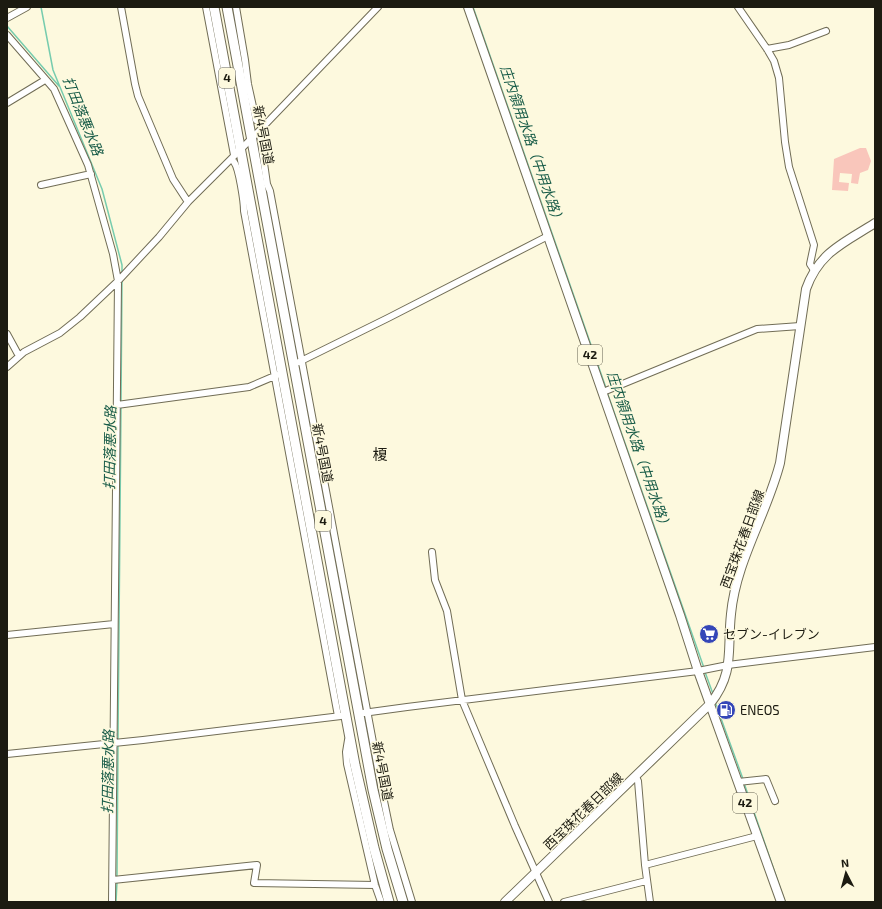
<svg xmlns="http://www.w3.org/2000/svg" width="882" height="909" viewBox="0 0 882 909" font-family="'Exo 2','Noto Sans JP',sans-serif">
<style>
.green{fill:#f9c6bb}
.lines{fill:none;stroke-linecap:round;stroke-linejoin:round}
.stream{stroke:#77ccae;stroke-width:1.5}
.minor-casing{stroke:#716d56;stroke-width:8}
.major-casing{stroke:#716d56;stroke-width:10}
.highway-casing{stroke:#716d56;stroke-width:11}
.minor{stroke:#fff;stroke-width:6}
.major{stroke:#fff;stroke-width:8}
.highway{stroke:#fff;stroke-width:9}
.labels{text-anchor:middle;stroke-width:3;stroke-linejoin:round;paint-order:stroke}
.shield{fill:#fdf9de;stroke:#605e4e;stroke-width:1}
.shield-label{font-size:12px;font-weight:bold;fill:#1c1b11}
.street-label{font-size:13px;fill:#1c1b11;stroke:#fdf9de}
.poi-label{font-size:13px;fill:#1c1b11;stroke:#fdf9de;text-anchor:start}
.water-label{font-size:14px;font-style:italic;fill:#175b47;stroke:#fdf9de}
.quarter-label{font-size:15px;fill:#1c1b11;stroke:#fdf9de}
</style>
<rect width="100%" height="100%" fill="#fdf9de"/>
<path class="green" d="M860 148H866L871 161 868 170 860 173 858 184 851 183 852 174 840 173 839 182 849 183 848 191 832 190 834 159Z"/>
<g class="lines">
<path class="stream" d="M41 7 53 70 102 189 122 265V274
M473 7 606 388
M7 26 59 86
M607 392 704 668
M121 402 122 280
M705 672 713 694
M715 702 743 779
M118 740 121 406
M744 783 785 902
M117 878 118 744
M116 902 117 882"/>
<defs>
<path id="minor" d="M121 7 135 84 138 96 173 179 188 202
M206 7 234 155
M236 7 245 60 248 84 256 120
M738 7 767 49 774 61 779 78 785 142 789 167 814 245 810 264 814 270
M7 18 27 7
M7 35 54 89 88 165 113 254 118 281 112 902
M767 49 789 45 826 31
M7 103 45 80
M260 135 267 184 270 191 384 801 390 830 412 902
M234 162C239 168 244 202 244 211L338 716
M41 185 91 174
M7 334 19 356
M299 362 388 318 548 236
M7 367 24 352 60 333 80 317 118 281 159 237 188 202 259 131 378 7
M603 392 757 329 800 326
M117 405 249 387 277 375
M432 552 435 580 447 611 462 700 515 826 549 902
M7 635 114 624
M363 713 407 707 698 671 728 665 875 647
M348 740 346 752 347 764 375 885 381 902
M7 754 143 740 341 716
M636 777 638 781 645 865 650 902
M738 782 766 779 775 801
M645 865 757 836
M113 880 257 865 254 883 375 885
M564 902 646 881"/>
<path id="major" d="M468 7 680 615 698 671 781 902
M505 902 710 704C735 673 727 650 731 614 736 561 767 514 780 463L806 289C819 252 844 243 875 223"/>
<path id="highway" d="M214 7 355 765 374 848 389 902
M227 7 373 790 387 849 403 902"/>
</defs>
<use href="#minor" class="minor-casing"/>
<use href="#major" class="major-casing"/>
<use href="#highway" class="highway-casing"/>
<use href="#minor" class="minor"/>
<use href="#major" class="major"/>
<use href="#highway" class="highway"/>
</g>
<defs>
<symbol id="supermarket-disc" viewBox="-11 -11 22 22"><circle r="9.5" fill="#3446b8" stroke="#fdf9de"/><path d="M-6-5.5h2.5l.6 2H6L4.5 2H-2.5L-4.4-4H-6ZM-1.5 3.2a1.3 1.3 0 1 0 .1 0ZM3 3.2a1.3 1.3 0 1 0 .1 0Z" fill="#fff"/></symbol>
<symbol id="fuel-disc" viewBox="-11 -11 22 22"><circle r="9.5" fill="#3446b8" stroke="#fdf9de"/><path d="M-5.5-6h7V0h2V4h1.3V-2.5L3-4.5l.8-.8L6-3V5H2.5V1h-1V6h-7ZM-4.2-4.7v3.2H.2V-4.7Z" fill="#fff"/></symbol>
</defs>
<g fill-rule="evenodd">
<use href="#supermarket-disc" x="698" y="623" width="22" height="22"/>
<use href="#fuel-disc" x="715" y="699" width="22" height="22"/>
</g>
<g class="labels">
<g class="shield">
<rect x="219" y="68" width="16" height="20" rx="3"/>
<rect x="578" y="345" width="24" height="20" rx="3"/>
<rect x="315" y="511" width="16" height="20" rx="3"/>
<rect x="733" y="793" width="24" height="20" rx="3"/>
</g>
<g class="shield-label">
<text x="227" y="82">4</text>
<text x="590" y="359">42</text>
<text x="323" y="525">4</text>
<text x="745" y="807">42</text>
</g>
<g class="street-label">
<text transform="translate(264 135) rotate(79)" y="5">新4号国道</text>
<text transform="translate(323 453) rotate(79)" y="5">新4号国道</text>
<text transform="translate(742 539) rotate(-70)" y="5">西宝珠花春日部線</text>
<text transform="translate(383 771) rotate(79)" y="5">新4号国道</text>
<text transform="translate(583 811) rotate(-44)" y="5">西宝珠花春日部線</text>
</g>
<g class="poi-label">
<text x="723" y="639">セブン-イレブン</text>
<text x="740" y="715">ENEOS</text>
</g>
<g class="water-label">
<text transform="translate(83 116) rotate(68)" y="5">打田落悪水路</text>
<text transform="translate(532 145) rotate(71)" y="5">庄内領用水路（中用水路）</text>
<text transform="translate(110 448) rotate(-89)" y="5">打田落悪水路</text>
<text transform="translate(639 451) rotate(71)" y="5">庄内領用水路（中用水路）</text>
<text transform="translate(108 772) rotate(-89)" y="5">打田落悪水路</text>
</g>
<g class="quarter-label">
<text x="380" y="460">榎</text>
</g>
</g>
<rect width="882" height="909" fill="none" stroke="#1c1b11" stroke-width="16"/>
<g transform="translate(846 873) rotate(354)" stroke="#fdf9de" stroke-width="3" paint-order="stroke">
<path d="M0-3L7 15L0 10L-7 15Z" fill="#1c1b11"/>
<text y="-6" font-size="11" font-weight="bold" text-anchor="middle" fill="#1c1b11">N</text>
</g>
</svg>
